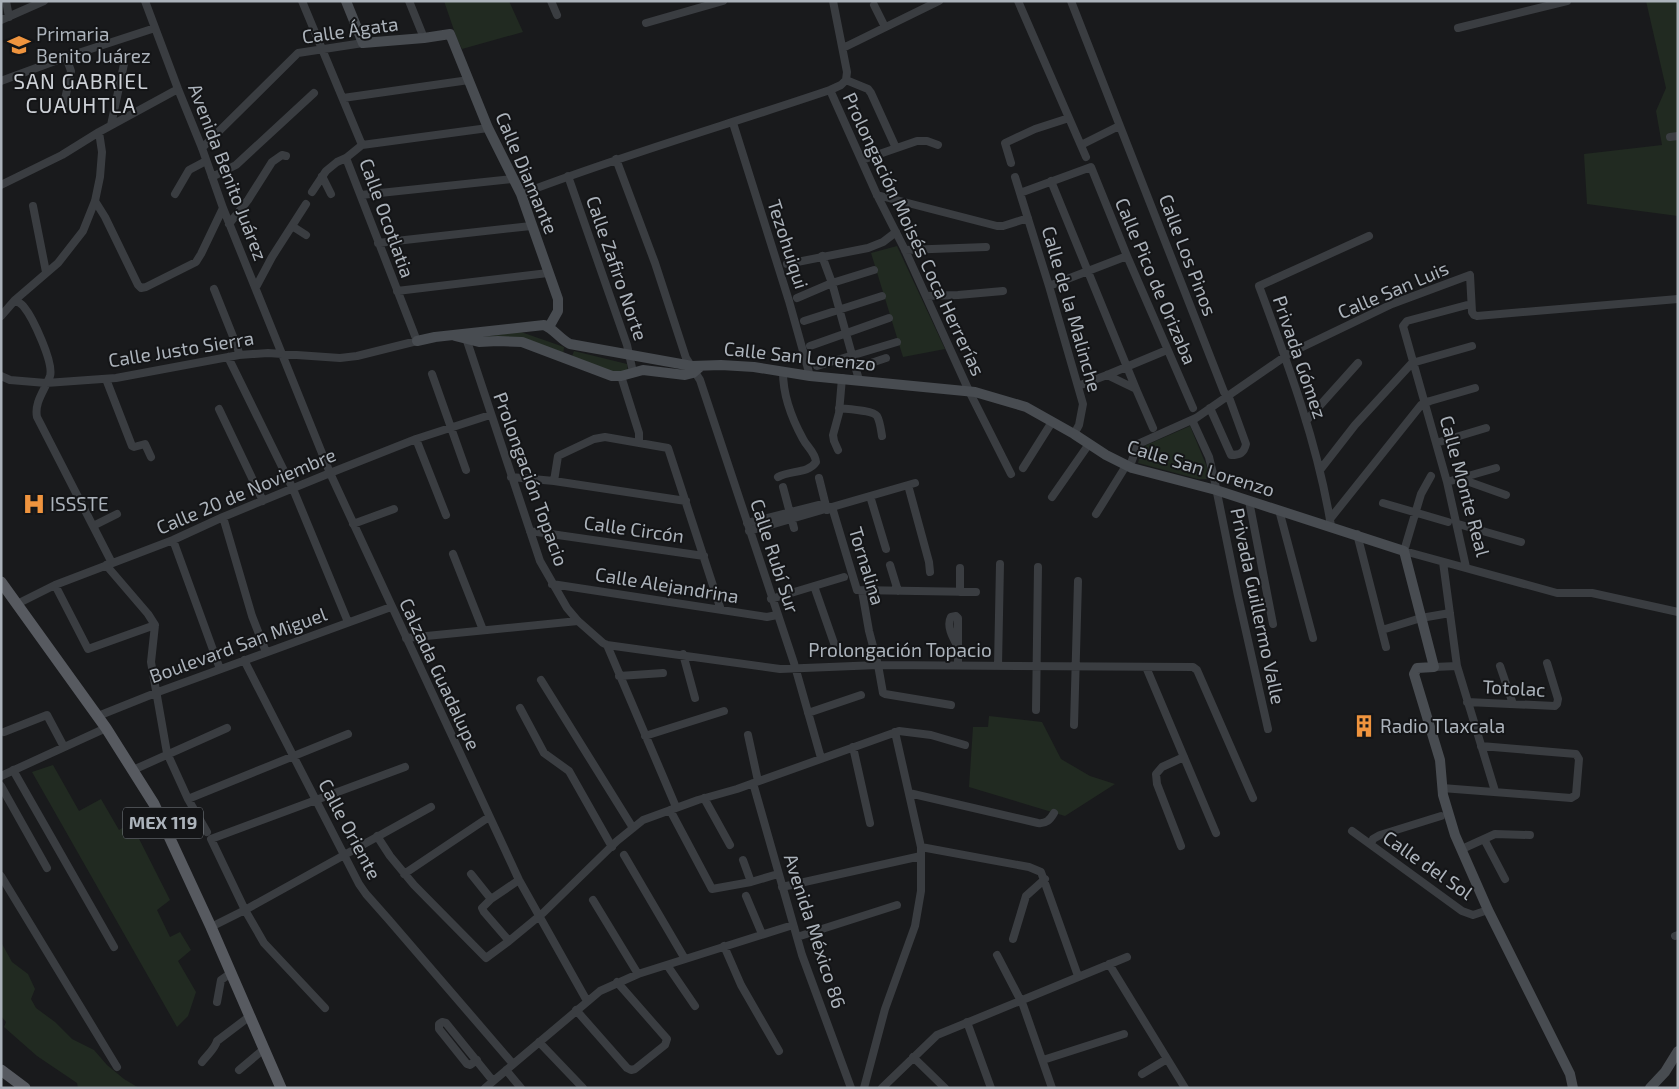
<svg xmlns="http://www.w3.org/2000/svg" width="1679" height="1089" viewBox="0 0 1679 1089" font-family="'Exo 2',sans-serif">
<style>
.green{fill:#212a21}
.lines{fill:none;stroke-linecap:round;stroke-linejoin:round}
.street{stroke:#3a3d41;stroke-width:8}
.secondary{stroke:#484c51;stroke-width:10}
.primary{stroke:#575a60;stroke-width:11}
.labels{text-anchor:middle;stroke-width:4;stroke-linejoin:round;paint-order:stroke}
.shield{fill:#141517;stroke:#7e848a;stroke-width:1}
.shield-label{font-size:18px;font-weight:bold;fill:#acb3bb}
.street-label{font-size:19px;fill:#acb3bb;stroke:#141517}
.poi-label{font-size:19px;fill:#acb3bb;stroke:#141517;text-anchor:start}
.quarter-label{font-size:21px;letter-spacing:1px;fill:#cdd1d7;stroke:#141517}
</style>
<rect width="100%" height="100%" fill="#191a1c"/>
<path class="green" d="M444 1H509L523 32 462 49 457 39Z
M1646 1H1678V216L1587 204 1584 154 1662 145 1656 111 1666 88Z
M897 246 945 349 903 357 871 253Z
M521 332 564 347 563 356 480 337Z
M574 351 627 364 628 372 620 375 571 359Z
M1190 426 1212 479H1198L1138 463 1142 447Z
M989 716 1042 722 1061 759 1090 776 1115 784 1065 816 969 787 973 727H988Z
M53 765 79 811 101 799 119 830 131 823 170 900 157 910 170 937 180 932 191 950 178 961 196 992 188 1016 177 1027 32 772Z
M1 942 12 962 28 974 35 989 31 999 36 1008 55 1022 72 1039 94 1050 107 1065 124 1079 139 1088H78L77 1083 37 1056 4 1027 6 1022 1 1016Z"/>
<g class="lines">
<path class="street" d="M6 1 9 17
M145 1 178 89 202 148 223 208 330 473 519 880 587 1001
M302 1 362 145
M409 1 424 38
M551 1 557 15
M1018 1 1086 157
M1071 1 1224 392 1230 400 1246 444C1244 453 1240 455 1231 455L1210 408
M874 5 885 27
M1 20 44 1
M646 23 723 1
M1458 28 1567 1
M843 48 939 1
M846 80 868 89 871 93 896 148
M1 81 66 57 155 28
M830 90 877 195 905 250 969 391 1011 474
M343 98 469 80
M64 104 71 71 66 57
M733 123 789 301 810 376
M111 125 124 64
M1670 137 1678 136
M1081 145 1119 126
M202 148 298 53 363 43
M616 159 655 263 686 358 700 380 794 663 821 758
M862 160 917 141H927L938 145
M1011 163 1005 143 1035 129 1069 118
M322 176 331 194
M568 176 627 345 633 372
M212 177 236 165 314 93
M1015 177 1049 286 1083 404 1079 425 1074 434
M1051 181 1136 389 1153 428
M1 185 62 155 99 132 178 89
M312 192 326 171 337 162 346 158 362 145 488 128
M1020 193 1091 167 1127 256 1193 408
M175 194 189 170 206 161
M521 194C622 155 727 125 830 90L841 85 846 80 847 72 833 1
M361 195 513 179
M877 195 997 226H1003L1028 218
M95 201 105 217 138 285 141 288 146 287 196 262 201 254 223 208
M33 206 46 272
M229 224 248 200 272 162 282 155 286 156
M292 226 306 235
M378 243 531 226
M905 250 986 247
M822 256 832 283 859 380
M787 264 868 248 883 242 896 232
M1049 286 1127 256
M256 287 272 257 306 204
M214 289 238 349 239 355
M397 291 548 273
M926 296 958 295 1003 291
M797 298 832 283 874 270
M15 300C18 302 22 304 24 307 33 318 54 363 50 376 45 390 34 402 37 417L112 563
M1 316 15 300 58 263 83 231 95 201 100 177 102 152 99 132
M804 321 882 296
M465 335 540 561 567 608 578 621 603 643 607 645 780 669 878 665 1193 667 1197 670 1253 798
M810 346 889 318
M228 357 293 489 348 622
M817 366 897 342
M856 368 886 358
M432 374 466 470
M1107 375 1136 389
M1 376 10 380 46 383 116 378 239 355 268 353 340 358 357 356 417 341 346 158
M621 376 639 433V443
M106 379 132 446 134 447 145 444 151 457
M1078 386 1107 375 1167 350
M839 408C846 409 873 410 877 416 880 421 881 430 882 436
M219 409 263 501
M1192 420 1209 457 1214 478 1238 596 1268 729
M1306 421 1358 363
M416 439 446 515
M1436 443 1486 428
M838 450 834 441 833 435 839 413 842 378
M1023 468 1052 422
M1320 470 1355 425 1412 363 1472 346
M1431 476 1421 494 1404 551 1557 593H1592L1678 612
M511 477 554 481 686 501
M778 477C790 470 808 474 816 462 815 452 807 447 803 439 792 419 783 395 783 372
M819 478 827 510
M1461 479 1506 495
M554 481 558 456 594 439 605 437 668 448 721 610
M1447 482 1496 468
M908 485 929 562 930 572
M783 487 794 528
M870 496 886 549
M1052 497 1089 444
M1249 501 1273 624
M1383 503 1448 522
M832 507 857 590 976 592
M1279 510 1313 638
M1096 514 1124 469 1131 463 1138 444 1196 418 1290 353 1392 304 1470 275 1472 312 1474 315 1477 316 1678 299
M223 517 252 616 266 652
M1330 519 1421 405 1430 401 1475 388
M747 523 819 505 830 507
M353 524 394 509
M1458 524 1521 542
M93 526 117 514
M1331 526C1318 444 1288 364 1259 286L1369 236
M530 531 704 556
M749 531 915 483
M1357 534 1386 647
M173 540 220 669
M453 554 483 630
M106 565 148 614 155 625 151 662 167 753 188 799 207 832
M890 565 898 591
M1466 567 1447 482 1403 326 1407 321 1467 305
M960 568V592
M552 584 767 617 777 615
M55 585 88 649 155 625
M814 586 835 646
M862 591 869 631 878 665 883 693 885 694 951 705
M771 599 844 577
M17 604 55 585 173 540 223 517 330 473 416 439 490 415
M1382 630 1421 618 1450 613
M406 638 578 621
M607 645 676 807
M958 647C953 638 946 626 951 617L956 616 958 618V665
M683 654 695 698
M244 660 359 884 366 894 389 920 513 1064
M998 666 1000 564
M1457 666 1495 791
M1500 666 1513 704
M1146 667 1216 833
M1434 667 1457 666 1443 562
M619 676 663 673
M541 680 633 828
M1467 702 1555 706 1557 704 1558 699 1547 663
M520 708 544 753 569 771 612 847
M1036 710 1038 567
M808 713 861 695
M98 716 158 692 391 607
M1074 725 1078 581
M4 732 47 715 64 747
M748 735 758 781
M645 736 724 711
M853 747 870 823
M13 770 114 947
M133 770 227 728
M1 776 106 728
M753 783 802 955 851 1088
M1 786 47 868
M1442 788 1571 798 1576 795 1579 759 1576 754 1481 746
M909 793 1038 823C1046 824 1050 820 1054 813
M704 798 730 845
M188 799 348 734
M670 810 712 889 751 882 778 874
M1352 831 1462 911 1473 915 1488 910
M377 836 390 856 414 885 486 958 509 941 543 913 617 841 643 820 698 800 737 789 899 731 931 735 965 745
M1484 839 1505 879
M1371 844 1373 839 1380 835 1441 816
M1181 846 1157 784 1156 774 1162 767 1184 757
M921 847 1029 867 1041 872 1078 976
M1462 849 1495 834 1530 835
M624 855 685 959
M743 860 751 882
M404 874 489 817
M471 874 491 899
M1 876 117 1067
M782 887 921 856
M746 896 762 934
M593 900 638 974
M211 927 245 910 431 807
M1675 936 1678 935
M797 937 897 905
M1013 939 1026 896 1045 879
M509 941 484 912 482 908 491 899 519 880
M724 946 741 985 779 1051
M997 955 1023 1005 1052 1088
M1109 964 1185 1088
M667 965 695 1006
M217 1002 221 980 231 973
M325 1008 264 943 245 910 211 839 405 767
M576 1010 627 1068 631 1070 635 1069 665 1045 667 1039 617 982
M967 1022 991 1088
M539 1042 583 1088
M913 1057 945 1088
M477 1060 470 1065 467 1064 439 1029V1024L442 1022 446 1023 493 1081
M1043 1060 1124 1034
M202 1062C207 1055 215 1049 217 1041L250 1016
M239 1070 264 1049
M506 1070 521 1088
M1142 1074 1167 1059
M485 1088 600 991 638 974 793 925
M864 1088 885 1009 915 926 921 891V847L895 732
M882 1088 937 1035 1127 957"/>
<path class="secondary" d="M346 1 363 43 424 38 450 34 488 128 521 194 558 299V311L549 327
M455 336 479 342 498 341 522 342 612 376H621L643 370 685 375 693 373 700 367
M417 341 435 337 544 325C554 329 560 339 570 344L692 366 721 365 754 367 810 376 975 392 1026 407 1074 434 1106 455 1132 468 1216 490 1404 551 1434 667 1417 668 1414 674 1440 760 1443 795 1455 835 1488 910 1570 1074 1573 1088
M1650 1088 1665 1072 1678 1051"/>
<path class="primary" d="M1 582 106 728 154 804 211 927 281 1088
M1 1070 25 1088"/>
</g>
<defs>
<symbol id="school-bare" viewBox="-9 -9 18 18"><path d="M0-5L7-2L0 1L-7-2ZM-4 1L0 2.5L4 1V4Q0 6-4 4Z" fill="#ef943e" stroke="#141517" stroke-width="2.5" paint-order="stroke"/></symbol>
<symbol id="hospital-bare" viewBox="-9 -9 18 18"><path d="M-5-5h3v3.5h4V-5h3V5h-3V1.5h-4V5h-3Z" fill="#ef943e" stroke="#141517" stroke-width="2.5" paint-order="stroke"/></symbol>
<symbol id="building-bare" viewBox="-9 -9 18 18"><path d="M-4-6H4V6H1V3H-1V6H-4ZM-2.5-4.3h1.7v1.8h-1.7ZM.8-4.3h1.7v1.8H.8ZM-2.5-1h1.7V.8h-1.7ZM.8-1h1.7V.8H.8Z" fill="#ef943e" stroke="#141517" stroke-width="2.5" paint-order="stroke"/></symbol>
</defs>
<g fill-rule="evenodd">
<use href="#school-bare" x="3" y="29" width="32" height="32"/>
<use href="#hospital-bare" x="18" y="488" width="32" height="32"/>
<use href="#building-bare" x="1348" y="710" width="32" height="32"/>
</g>
<g class="labels">
<rect class="shield" x="123" y="807.5" width="80" height="31" rx="4"/>
<g class="shield-label">
<text x="163" y="829">MEX 119</text>
</g>
<g class="street-label">
<text transform="translate(350 30) rotate(-8)" y="7">Calle Ágata</text>
<text transform="translate(228 172) rotate(69)" y="7">Avenida Benito Juárez</text>
<text transform="translate(527 173) rotate(67)" y="7">Calle Diamante</text>
<text transform="translate(387 218) rotate(70)" y="7">Calle Ocotlatia</text>
<text transform="translate(914 234) rotate(65)" y="7">Prolongación Moisés Coca Herrerías</text>
<text transform="translate(788 244) rotate(72)" y="7">Tezohuiqui</text>
<text transform="translate(1188 255) rotate(69)" y="7">Calle Los Pinos</text>
<text transform="translate(617 268) rotate(71)" y="7">Calle Zafiro Norte</text>
<text transform="translate(1156 281) rotate(67)" y="7">Calle Pico de Orizaba</text>
<text transform="translate(1393 290) rotate(-23)" y="7">Calle San Luis</text>
<text transform="translate(1072 309) rotate(74)" y="7">Calle de la Malinche</text>
<text transform="translate(181 349) rotate(-9)" y="7">Calle Justo Sierra</text>
<text transform="translate(800 356) rotate(6)" y="7">Calle San Lorenzo</text>
<text transform="translate(1300 357) rotate(71)" y="7">Privada Gómez</text>
<text transform="translate(1201 468) rotate(17)" y="7">Calle San Lorenzo</text>
<text transform="translate(531 479) rotate(70)" y="7">Prolongación Topacio</text>
<text transform="translate(1465 486) rotate(75)" y="7">Calle Monte Real</text>
<text transform="translate(246 491) rotate(-23)" y="7">Calle 20 de Noviembre</text>
<text transform="translate(634 529) rotate(8)" y="7">Calle Circón</text>
<text transform="translate(775 556) rotate(72)" y="7">Calle Rubí Sur</text>
<text transform="translate(867 566) rotate(73)" y="7">Tornalina</text>
<text transform="translate(667 585) rotate(9)" y="7">Calle Alejandrina</text>
<text transform="translate(1258 606) rotate(78)" y="7">Privada Guillermo Valle</text>
<text transform="translate(238 645) rotate(-20)" y="7">Boulevard San Miguel</text>
<text x="900" y="657">Prolongación Topacio</text>
<text transform="translate(440 674) rotate(65)" y="7">Calzada Guadalupe</text>
<text transform="translate(1514 688) rotate(3)" y="7">Totolac</text>
<text transform="translate(350 829) rotate(62)" y="7">Calle Oriente</text>
<text transform="translate(1428 865) rotate(35)" y="7">Calle del Sol</text>
<text transform="translate(815 931) rotate(72)" y="7">Avenida México 86</text>
</g>
<g class="poi-label">
<text x="36" y="41">Primaria<tspan x="36" dy="22">Benito Juárez</tspan></text>
<text x="50" y="511">ISSSTE</text>
<text x="1380" y="733">Radio Tlaxcala</text>
</g>
<g class="quarter-label">
<text x="81" y="89">SAN GABRIEL<tspan x="81" dy="24">CUAUHTLA</tspan></text>
</g>
</g>
<rect width="1679" height="1089" fill="none" stroke="#acb3bb" stroke-width="5"/>
</svg>
